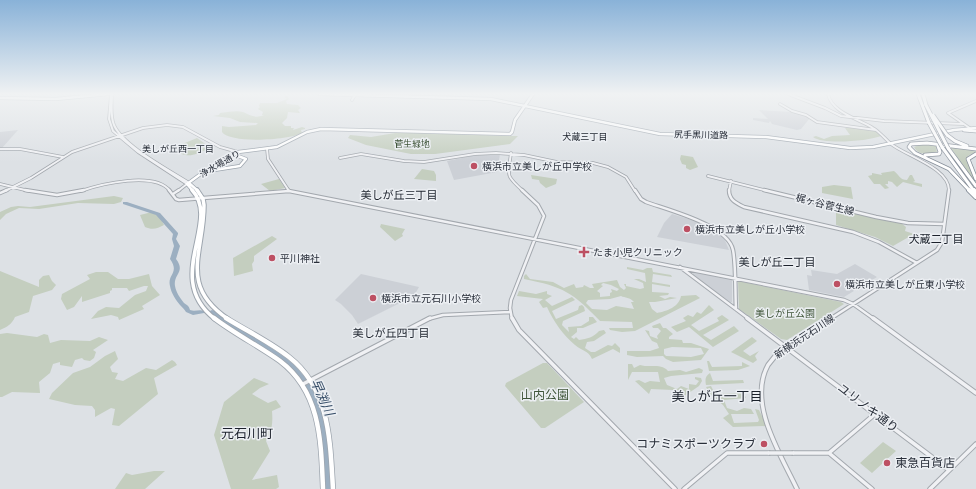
<svg xmlns="http://www.w3.org/2000/svg" width="976" height="489" viewBox="0 0 976 489" font-family="'IBM Plex Sans','Noto Sans JP',sans-serif">
<style>
.built{fill:#ccd0d6}
.green{fill:#c4cebf;fill-rule:evenodd}
.lines{fill:none;stroke-linecap:round;stroke-linejoin:round}
.river{fill:#9cafc1;fill-rule:evenodd}
.tertiary-far2-casing{stroke:#a3a8ae;stroke-width:3.5}
.tertiary-far1-casing{stroke:#a3a8ae;stroke-width:4.5}
.tertiary-casing{stroke:#a3a8ae;stroke-width:5.5}
.primary-far2-casing{stroke:#9ea6af;stroke-width:4}
.primary-far1-casing{stroke:#9ea6af;stroke-width:5.5}
.primary-casing{stroke:#9ea6af;stroke-width:6}
.motorway-far1-casing{stroke:#878f9a;stroke-width:4.5}
.motorway-casing{stroke:#878f9a;stroke-width:6}
.tertiary-far2{stroke:#f0f1f4;stroke-width:2}
.tertiary-far1{stroke:#f0f1f4;stroke-width:2.5}
.tertiary{stroke:#f0f1f4;stroke-width:3.5}
.primary-far2{stroke:#fff;stroke-width:2.5}
.primary-far1{stroke:#fff;stroke-width:3.5}
.primary{stroke:#fff;stroke-width:4.5}
.motorway-far1{stroke:#fff;stroke-width:3}
.motorway{stroke:#fff;stroke-width:4}
.tertiary-bridge-casing{stroke:#a3a8ae;stroke-width:5.5;stroke-linecap:butt}
.motorway-bridge-casing{stroke:#878f9a;stroke-width:4.5;stroke-linecap:butt}
.tertiary-bridge{stroke:#f0f1f4;stroke-width:3.5}
.motorway-bridge{stroke:#fff;stroke-width:3}
.poi-dot{fill:#bd5063;stroke:#eceff3;stroke-width:1.5}
.labels{text-anchor:middle;stroke-width:3;stroke-linejoin:round;paint-order:stroke}
.far-street-label{font-size:9px;fill:#292f3a;stroke:#eceff3}
.far-neighbourhood-label{font-size:9px;fill:#1b212b;stroke:#eceff3}
.far-park-label{font-size:9px;fill:#3e5438;stroke:#eceff3}
.poi-label{font-size:10px;fill:#292f3a;stroke:#eceff3;text-anchor:start}
.street-label{font-size:10px;fill:#292f3a;stroke:#eceff3}
.park-label{font-size:10px;fill:#3e5438;stroke:#eceff3}
.neighbourhood-label{font-size:11px;fill:#1b212b;stroke:#eceff3}
.near-park-label{font-size:12px;fill:#3e5438;stroke:#eceff3}
.near-street-label{font-size:12px;fill:#292f3a;stroke:#eceff3}
.near-poi-label{font-size:12px;fill:#292f3a;stroke:#eceff3;text-anchor:end}
.near-neighbourhood-label{font-size:13px;fill:#1b212b;stroke:#eceff3}
.near-water-label{font-size:13px;font-style:italic;fill:#384f69;stroke:#eceff3}
</style>
<rect width="100%" height="100%" fill="#dde1e5"/>
<path class="built" d="M759 110 791 112 802 114 810 118 801 129 797 130 772 124 770 121 769 123 753 120V118L768 119Z
M18 130 2 148H0V132Z
M481 154H500L497 172 454 180 447 161Z
M672 214 705 224 724 238 729 250 657 237 664 223Z
M855 264 877 277 844 297 809 290 807 275 812 276 811 270 837 274Z
M694 272 732 280V302H730L692 275Z
M361 274 419 287 415 294 408 299 358 324 352 315 341 304 335 300Z"/>
<path class="green" d="M287 96 289 99 286 101 287 104 298 105 301 108 298 110 300 113 288 112 287 118 282 123 285 126H291V128H294L293 130 302 127 305 128V129L301 130 302 133C290 140 230 144 222 132V126L229 127 256 125 258 123 240 122 230 118 213 116 219 115 220 113C226 112 237 110 243 112 250 115 255 119 264 115H262L263 112 258 109 260 107 259 106 260 103H277L287 99 284 97Z
M854 127 876 131 881 136C869 141 823 145 813 137L816 136 824 139 832 136 850 135 845 128Z
M401 132 507 136H518L510 144 435 154H411L366 145 348 138 350 135 371 137Z
M197 138 211 148C190 156 191 159 170 149Z
M919 145H936L937 153C929 154 919 156 914 147Z
M950 147 976 150V153L969 155 966 159 976 183Z
M681 155 693 157 698 167 690 170 686 168V165L682 164 680 159Z
M422 169 434 171 436 175V181L414 179Z
M894 171C899 175 900 180 907 180L910 175H912L915 181 913 182 922 184V187L903 182 897 187 892 182 888 181V184H885L889 188 885 189 880 184H874L868 176 872 175V173L882 175 881 173Z
M531 175 557 179 556 184 546 188 540 183 539 180 532 179Z
M279 179 285 188 270 191 261 184Z
M834 185 851 187 853 199 822 193V187Z
M114 196 123 198 121 202 114 204 78 203 39 209 19 208 6 214 0 220V212L11 207 18 206 30 207Z
M836 208 901 223 906 227 905 231 914 234 893 246 875 237 836 225Z
M152 212 160 217 164 225C157 229 152 230 145 227L140 215Z
M381 224 405 229 402 234 403 236 395 241 380 227Z
M272 236 277 239 254 256V261L252 264 253 271 234 276 233 258Z
M627 267 643 270 647 268H652L653 272 671 275 672 277 653 274 652 282 670 285V287L652 284V292L669 293 668 295 659 296 665 299 670 297 677 298 655 302H649L652 309 657 313C667 311 679 307 681 296L696 295 700 298 635 331 622 332 610 330 609 328H633L632 322 600 321C572 292 564 287 524 279V276L526 274 530 279 553 282 564 288 574 284 576 288 583 287 584 285 590 288H594L592 284C600 283 609 281 617 280L620 287 624 290 626 288 624 284H626V286L640 289 644 288 643 283 634 279H639L646 282 645 273 627 269ZM603 283 611 285 619 289 617 291 611 289 612 292 610 293V296L600 297V293L597 291 603 286 601 285ZM621 296C625 298 630 297 634 302H631L634 309 616 306 607 310 592 309 586 303 588 300 610 299Z
M0 271 39 287V280L43 276 49 275 52 281 56 285 52 290 33 296 29 312 15 317C12 324 7 327 0 330Z
M96 272H108L118 279H129L149 274 152 286 160 295 142 306 144 309 119 320 118 317 111 315 91 319 98 311 106 307 119 308 135 295 146 291 148 286H144L129 291 127 288H112V290L110 291V293L82 302V296L74 307 67 310 61 299 62 294 90 279 87 275Z
M738 281 841 302 844 304 787 340 781 339 739 309Z
M519 291 536 294 547 291V294L552 296 545 300 552 306 572 297 575 300 552 311 556 319 578 310 579 306 582 305 584 307 585 311 563 321 562 325 569 332 568 327 581 326 589 321V317H593L597 322 583 328H577V332L571 337 574 339 576 337 579 340C587 339 594 337 599 331L604 330 606 333 594 341 587 342 585 348 591 352H595L608 345 612 346 615 343 620 348V353L613 349 592 359C588 350 582 351 575 345 564 336 553 321 547 307L543 308 539 302 543 299 517 296Z
M709 305 714 310 691 325 699 331 719 321 717 318 722 315 729 320 703 335 711 340 734 326 739 331 713 347 689 327 677 332 671 327 686 321 683 318 688 315 693 317 697 312 701 314Z
M660 323 663 328H666L673 334 669 337V339L682 340 683 343H691L709 349 701 360 673 362 666 359 663 356 637 357 627 355V351H650L659 348 657 343 652 341 645 330 649 331 650 336 658 339 657 336 661 331 658 328H653L652 326ZM672 347 701 348 704 354 691 357 666 356 664 354V349Z
M7 333 37 337 44 334 48 335 50 343 61 340 90 341 99 337 108 340 93 350 96 352 94 358 90 361 84 360 82 358 75 360 72 367 60 365V362L53 364 50 373 39 382 40 393 12 392 2 397H0V334Z
M752 337 757 341 743 351 750 356 759 351 755 356 757 360 753 363 731 352Z
M115 351 118 359 110 367 112 372 118 373 115 379 123 381 146 368 156 370 172 360 175 362 177 365 154 378 158 394 119 426 112 425 115 409 111 408 95 417V410L92 406 75 405 49 399 52 393 73 373 90 367 105 356Z
M707 361H709L712 367 742 366V362L750 366 738 370 709 371Z
M543 363H547L584 402 545 428H541L505 386 506 383Z
M628 364H632L634 368 640 365C649 368 661 363 668 371L680 370 686 372 699 368 703 370 702 373 671 376 664 378 667 385 677 389 681 386 689 389V384L696 385 699 381 695 379V377L701 378 702 381 699 386 683 397 673 390 651 389 649 394 635 381 639 380 645 383 650 381 660 382 658 372H632L628 380Z
M710 373 713 381 743 380 744 383 706 385C705 380 705 376 710 373Z
M254 378 269 384 260 388 252 394 268 403 276 400 281 407 272 411C273 423 272 431 266 441L270 451 252 480 277 475 279 487 276 489H231L214 435 224 402Z
M711 386 715 394 744 393 746 398 724 400 727 408 737 411 744 408 751 409 754 414H731L734 423 758 422 759 420 755 409 759 410 767 426 733 427 723 418 729 414 723 405 710 394 706 387Z
M883 442 896 451 872 473 860 463Z
M154 471H165L145 489H115L126 473 132 475Z"/>
<g class="lines">
<path class="river" d="M123 202H127L160 213 178 233V234L176 239 180 246 176 259C186 272 173 274 175 286 176 292 180 298 184 303 187 305 189 306 190 310 195 312 199 309 204 311L205 312 204 313 193 315 186 312C184 309 183 308 180 305 176 300 171 293 170 286 167 274 180 273 170 259L174 246 172 239 173 234 156 215 123 204Z
M212 310C218 312 223 316 228 319 237 326 246 332 256 338 266 345 277 351 286 358 329 392 328 440 331 489H323C322 466 322 442 317 419 312 397 299 375 281 361 273 355 264 350 255 344 240 334 225 324 210 313L209 312 210 311Z"/>
<defs>
<path id="tertiary-far2" d="M111 94 109 119 113 131 138 152 187 184 178 191
M112 94C112 104 110 115 114 125 123 146 169 170 189 183
M788 94 825 108 841 116 884 121 963 124
M828 94C832 113 859 119 873 128 880 132 885 139 891 144 906 156 950 168 949 191
M352 100 355 95
M780 104 792 111 806 115 817 122 876 130
M971 129 948 113 976 101
M0 149H20L63 157
M267 149 268 159 289 191
M511 153C508 176 505 175 523 191
M340 158 361 154 404 161 424 162 475 154 496 153 524 155 557 162 593 163 608 167 626 177 635 191
M708 176 768 191
M0 184 29 191
M5 191 31 178 72 152 143 128 167 125 183 127 220 147 238 152
M81 191C101 184 155 171 170 191
M729 191 731 181"/>
<path id="tertiary-far1" d="M25 190 57 195 84 190
M169 190 176 199 179 200 289 191 844 300 853 304 874 319
M288 190 289 191
M635 190 641 199 646 202C668 210 728 225 733 250 736 265 735 292 736 309
M729 190C729 200 736 203 744 207L853 232 879 242 917 263
M764 190 876 217 908 223 944 224
M0 193 7 190
M173 194 179 190
M680 267 749 319
M428 319 443 315 510 312
M512 319 510 308 511 300 544 216 538 205 522 190
M830 319 937 250 942 242 949 190"/>
<path id="tertiary" d="M512 318 519 330 675 489
M747 318 949 470
M873 318 976 393
M303 384 430 318
M793 453H829L875 414
M829 453 872 489
M684 489 727 453H769
M797 489C781 455 747 403 768 365 771 361 776 355 780 351 790 341 817 327 831 318
M930 489 976 444"/>
<path id="primary-far2" d="M320 94 491 99 660 134 766 137 850 148 873 147 954 130 976 128
M0 98 56 99 108 94
M208 171 240 166 246 159 238 156 236 153
M189 183 198 191
M193 191 187 184 202 173 238 152 277 147 307 132 321 129 510 134 512 132 515 120 533 94"/>
<path id="primary-far1" d="M192 190C222 222 162 278 215 319
M197 190 203 199 204 205C204 253 178 285 228 319"/>
<path id="primary" d="M214 318C235 334 259 346 280 361 321 392 321 442 323 489
M226 318C247 331 270 342 289 357 330 389 330 441 333 489"/>
<path id="motorway-far1" d="M918 94 929 123
M923 94 926 105
M964 130 976 131
M947 135 955 141 967 146
M942 147 974 191
M948 148 976 186
M976 154 968 159 976 179
M925 155 939 154 940 152 938 146
M970 191 949 169 915 153 909 147 911 144 927 143 976 149"/>
<path id="motorway" d="M969 190 976 197
M974 190 976 193"/>
</defs>
<use href="#tertiary-far2" class="tertiary-far2-casing"/>
<use href="#tertiary-far1" class="tertiary-far1-casing"/>
<use href="#tertiary" class="tertiary-casing"/>
<use href="#primary-far2" class="primary-far2-casing"/>
<use href="#primary-far1" class="primary-far1-casing"/>
<use href="#primary" class="primary-casing"/>
<use href="#motorway-far1" class="motorway-far1-casing"/>
<use href="#motorway" class="motorway-casing"/>
<use href="#tertiary-far2" class="tertiary-far2"/>
<use href="#tertiary-far1" class="tertiary-far1"/>
<use href="#tertiary" class="tertiary"/>
<use href="#primary-far2" class="primary-far2"/>
<use href="#primary-far1" class="primary-far1"/>
<use href="#primary" class="primary"/>
<use href="#motorway-far1" class="motorway-far1"/>
<use href="#motorway" class="motorway"/>
<defs>
<path id="tertiary-bridge" d="M769 453H793"/>
<path id="motorway-bridge" d="M926 105 948 148
M933 115 947 135
M929 123 942 147"/>
</defs>
<use href="#tertiary-bridge" class="tertiary-bridge-casing"/>
<use href="#motorway-bridge" class="motorway-bridge-casing"/>
<use href="#tertiary-bridge" class="tertiary-bridge"/>
<use href="#motorway-bridge" class="motorway-bridge"/>
</g>
<linearGradient id="sky" x2="0" y2="1"><stop stop-color="#89b2d8"/><stop offset="0.58" stop-color="#f0f2f3"/><stop offset="1" stop-color="#f0f2f3" stop-opacity="0"/></linearGradient>
<rect width="976" height="162" fill="url(#sky)"/>
<g class="poi-dot">
<circle cx="474" cy="166" r="4"/>
<circle cx="687" cy="229" r="4"/>
<path d="M582 246h4v4h4v4h-4v4h-4v-4h-4v-4h4z"/>
<circle cx="272" cy="258" r="4"/>
<circle cx="837" cy="284" r="4"/>
<circle cx="373" cy="298" r="4"/>
<circle cx="764" cy="444" r="4"/>
<circle cx="887" cy="463" r="4"/>
</g>
<g class="labels">
<g class="far-street-label">
<text transform="translate(701 135) rotate(1)" y="3">尻手黒川道路</text>
<text transform="translate(220 164) rotate(-30)" y="3">浄水場通り</text>
</g>
<g class="far-neighbourhood-label">
<text x="585" y="140">犬蔵三丁目</text>
<text x="178" y="152">美しが丘西一丁目</text>
</g>
<g class="far-park-label">
<text x="412" y="147">菅生緑地</text>
</g>
<g class="poi-label">
<text x="482" y="170">横浜市立美しが丘中学校</text>
<text x="695" y="233">横浜市立美しが丘小学校</text>
<text x="593" y="256">たま小児クリニック</text>
<text x="280" y="262">平川神社</text>
<text x="845" y="288">横浜市立美しが丘東小学校</text>
<text x="381" y="302">横浜市立元石川小学校</text>
</g>
<g class="street-label">
<text transform="translate(825 204) rotate(14)" y="4">梶ヶ谷菅生線</text>
<text transform="translate(804 336) rotate(-34)" y="4">新横浜元石川線</text>
</g>
<g class="park-label">
<text x="785" y="317">美しが丘公園</text>
</g>
<g class="neighbourhood-label">
<text x="399" y="199">美しが丘三丁目</text>
<text x="936" y="243">犬蔵二丁目</text>
<text x="777" y="266">美しが丘二丁目</text>
<text x="391" y="337">美しが丘四丁目</text>
</g>
<g class="near-park-label">
<text x="545" y="399">山内公園</text>
</g>
<g class="near-street-label">
<text transform="translate(868 408) rotate(37)" y="4">ユリノキ通り</text>
</g>
<g class="near-poi-label">
<text x="756" y="448">コナミスポーツクラブ</text>
<text x="895" y="467" text-anchor="start">東急百貨店</text>
</g>
<g class="near-neighbourhood-label">
<text x="717" y="401">美しが丘一丁目</text>
<text x="247" y="438">元石川町</text>
</g>
<g class="near-water-label">
<text transform="translate(323 397) rotate(66)" y="5">早渕川</text>
</g>
</g>
</svg>
